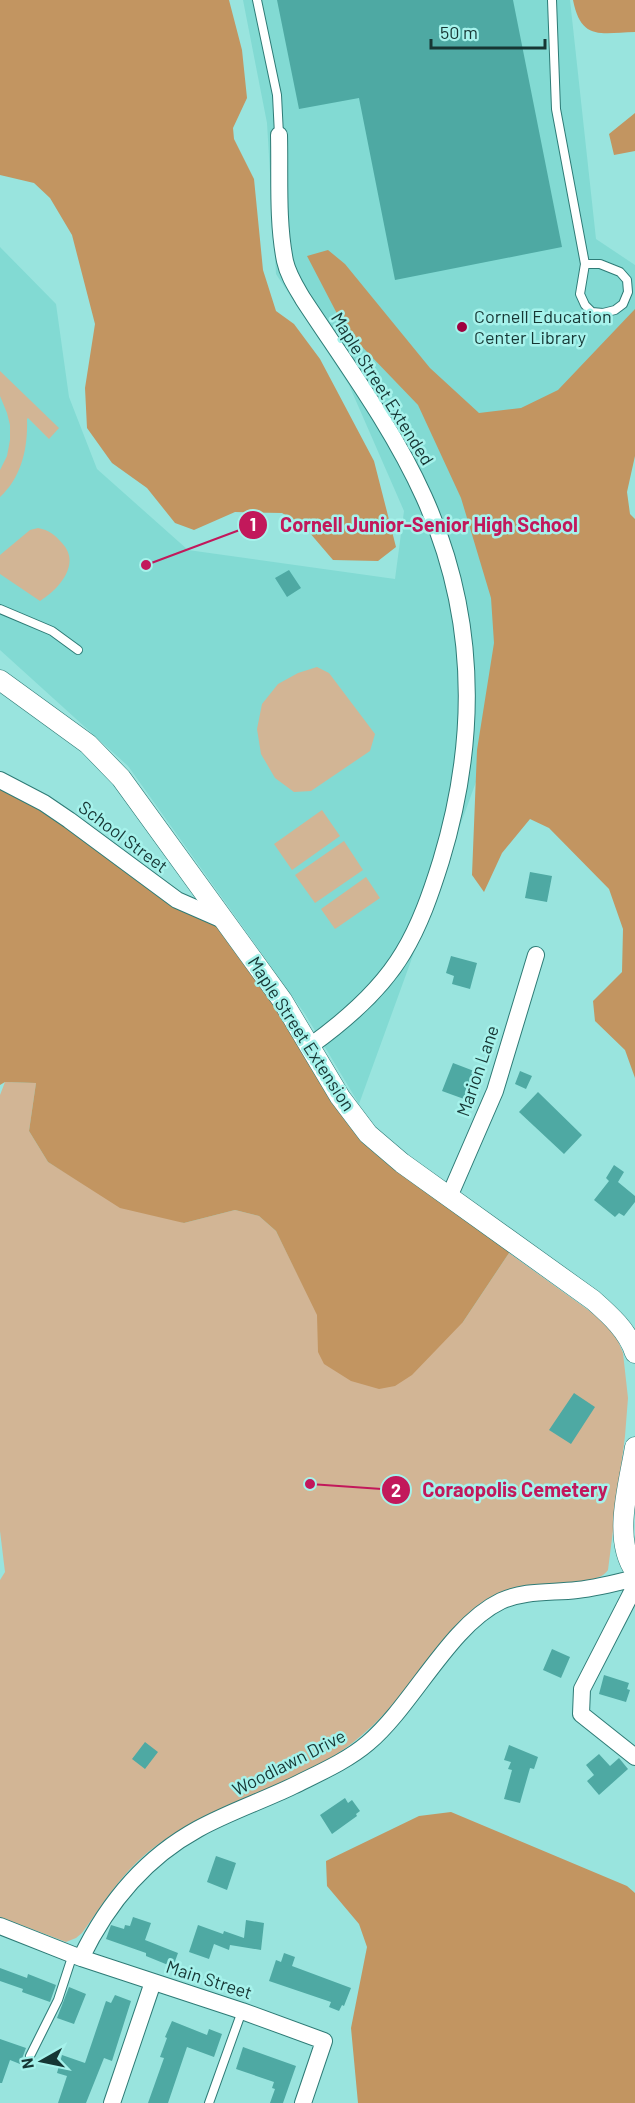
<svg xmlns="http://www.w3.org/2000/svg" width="635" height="2103" viewBox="0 0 635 2103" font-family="Barlow,sans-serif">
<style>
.built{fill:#82dad3}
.green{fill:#d2b595}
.forest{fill:#c29561}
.building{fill:#4ea9a3}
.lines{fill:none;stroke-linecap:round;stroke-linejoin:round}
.service-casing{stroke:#2e7b76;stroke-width:10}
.minor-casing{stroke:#2e7b76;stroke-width:18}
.tertiary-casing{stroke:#2e7b76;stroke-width:21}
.service{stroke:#fff;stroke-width:8}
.minor{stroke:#fff;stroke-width:16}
.tertiary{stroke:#fff;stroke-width:20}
.poi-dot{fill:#9f003f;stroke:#a6f2eb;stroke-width:2}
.labels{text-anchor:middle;stroke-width:5;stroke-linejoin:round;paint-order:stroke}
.poi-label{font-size:18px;fill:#163634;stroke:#a6f2eb;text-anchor:start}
.street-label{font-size:18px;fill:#163634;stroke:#a6f2eb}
.leader{fill:none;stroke:#c2185b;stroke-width:2}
.callout-dot{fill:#c2185b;stroke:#a6f2eb;stroke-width:2}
.mark-label{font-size:18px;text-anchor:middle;font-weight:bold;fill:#fff}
.callout-label{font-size:20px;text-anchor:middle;font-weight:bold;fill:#c2185b;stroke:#a6f2eb;stroke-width:5;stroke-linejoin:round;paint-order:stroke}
</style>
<rect width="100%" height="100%" fill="#99e4de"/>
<path class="built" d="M243 0H570L596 239 635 265V344L359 1104 305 1014 128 766 0 650V247L56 304 69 397 97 469 188 550 395 579 404 511 349 385 276 274 267 123Z"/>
<path class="green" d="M0 371 59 428 49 439 28 418 27 419C28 447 22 477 0 497V470L7 456 10 440V425L7 413 0 396Z
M38 528C49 530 55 535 62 543 82 564 58 590 40 601L0 574V555L30 530Z
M317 667 329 673 375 734 370 751 311 791 294 792 275 778 261 754 257 729 262 704 278 684 298 673Z
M322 810 340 836 292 870 274 844Z
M344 841 363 870 315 903 295 875Z
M366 877 380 898 335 929 321 909Z
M5 1082 36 1083 29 1131 48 1162 84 1184 184 1223 235 1210 259 1216 276 1231 318 1315V1352L463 1322 509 1253 591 1312 607 1326 618 1341 623 1353 628 1398 625 1436 608 1570C597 1588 537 1582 517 1587 506 1589 497 1594 487 1599 468 1611 453 1629 439 1646 415 1676 392 1710 362 1735 300 1789 212 1800 148 1852 121 1874 102 1905 82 1933L76 1938 66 1942 0 1917V1580L5 1572 0 1531V1095Z"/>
<path class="forest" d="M0 0H229L242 50 247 98 233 128 234 139 254 179 263 270 276 311 294 324 320 359 374 461 396 547 378 561 333 560 303 525 282 513 235 512 194 530 175 523 147 488 112 463 87 428 85 388 95 324 72 235 50 198 34 183 0 175Z
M573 0H635V32C601 33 581 41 573 0Z
M635 113V151L614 155 609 134Z
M328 250 345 264 430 368 479 413 521 408 558 390 635 309V456L627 492 630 514 635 519V1078L625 1050 595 1021 593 1001 622 972 623 929 609 889 549 828 530 819 502 853 484 892 472 875 477 750 494 643 491 598 461 498 418 405 345 329 307 256Z
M0 780 225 921 356 1120 515 1244 463 1322 412 1375 395 1386 379 1389 351 1381 324 1364 318 1352 317 1315 276 1231 259 1216 235 1210 184 1223 120 1208 48 1162 29 1131 36 1083 5 1082 0 1085Z
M451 1812 627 1886 635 1893V2103H358L351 2028 367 1947 359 1924 327 1886 326 1861 419 1816Z"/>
<path class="building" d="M277 0H513L562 247 395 280 359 98 299 109Z
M289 570 301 588 287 597 275 578Z
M530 872 552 876 547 902 525 898Z
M451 956 477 963 470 989 452 984 454 976 446 973Z
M453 1063 474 1071 464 1099 442 1091Z
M520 1071 532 1076 526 1089 515 1084Z
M538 1092 582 1135 564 1154 519 1112Z
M614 1165 624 1172 618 1182 635 1196V1202L624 1216 619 1213 615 1217 594 1200 609 1181 606 1178Z
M574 1393 595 1407 571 1444 549 1430Z
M552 1649 570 1657 561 1678 543 1670Z
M604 1675 629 1683 627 1689 630 1690 626 1702 599 1694Z
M145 1742 158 1752 145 1769 132 1759Z
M509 1745 538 1757 534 1769 530 1768 520 1803 504 1799 512 1770 508 1769 511 1762 504 1760Z
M599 1754 610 1766 619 1758 628 1769 599 1795 587 1781 594 1775 586 1765Z
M345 1798 348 1803 352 1800 360 1811 356 1814 357 1816 332 1834 320 1815Z
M216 1856 236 1863 227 1890 207 1882Z
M133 1917 151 1923 145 1940 178 1953 173 1967 146 1956V1953L106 1939 111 1925 124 1929 125 1925 130 1926Z
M246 1920 264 1923 261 1950 230 1945 229 1950 214 1944 209 1959 189 1952 198 1925 223 1934 224 1931 244 1938Z
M284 1953 295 1957 292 1966 351 1988 344 2006 342 2005 339 2011 329 2007 331 2002 269 1981 276 1960 281 1962Z
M0 1968 27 1978 28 1974 56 1985 50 2002 22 1992 23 1989 0 1981Z
M69 1987 86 1994 74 2024 57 2018Z
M115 1995 131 2001 112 2061 104 2058 86 2103H58L67 2076 57 2073 62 2055 85 2063 106 2001 111 2003Z
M172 2021 207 2035 209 2029 222 2034 214 2057 187 2047 168 2103H148L164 2058 160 2057 167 2038 165 2037Z
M0 2039 26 2048 20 2064 10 2060 2 2083H0Z
M243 2047 296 2066 283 2103H270L275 2089 272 2088 274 2082 236 2069Z"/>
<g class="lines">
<defs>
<path id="service" d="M257 0 277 95 279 135
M552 0 556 109 585 264 580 294 585 305 592 312 603 313 615 310 623 304 628 292 627 280 620 272 600 264H585
M0 609 52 631 78 650
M30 2056 58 2000 73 1954
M209 2103 242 2011"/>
<path id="minor" d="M279 135C280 176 277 221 285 261 288 275 296 287 303 299 345 363 392 426 424 497 477 615 478 739 441 861 431 893 420 925 403 953 381 990 345 1021 310 1046
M0 780 44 803 69 820 177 900 225 921
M449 1197 495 1091 536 955
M635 1586 582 1689 581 1714 635 1757
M0 1926 81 1958C107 1904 145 1858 198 1829 229 1812 262 1801 293 1786 319 1773 347 1761 368 1743 413 1705 449 1626 501 1601 525 1590 552 1593 577 1590 597 1588 616 1583 635 1578
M81 1958 242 2011 324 2041 303 2103
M112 2103 153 1982"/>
<path id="tertiary" d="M0 680 88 744 121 778 282 1000 340 1097 368 1134 402 1163 593 1300C610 1315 628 1331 635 1353
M635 1447C629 1484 612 1539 635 1571"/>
</defs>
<use href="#service" class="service-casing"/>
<use href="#minor" class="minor-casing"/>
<use href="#tertiary" class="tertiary-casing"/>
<use href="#service" class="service"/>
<use href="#minor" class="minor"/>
<use href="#tertiary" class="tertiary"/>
</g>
<circle class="poi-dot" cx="462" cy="327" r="6"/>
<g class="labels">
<g class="poi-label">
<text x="474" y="323">Cornell Education<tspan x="474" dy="21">Center Library</tspan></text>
</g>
<g class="street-label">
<text transform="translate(382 389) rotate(58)" y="6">Maple Street Extended</text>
<text transform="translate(123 837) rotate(37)" y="6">School Street</text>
<text transform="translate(301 1034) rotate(57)" y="6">Maple Street Extension</text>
<text transform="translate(478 1071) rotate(-71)" y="6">Marion Lane</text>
<text transform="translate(289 1763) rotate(-27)" y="6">Woodlawn Drive</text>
<text transform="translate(209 1980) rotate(18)" y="6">Main Street</text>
</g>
</g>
<path class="leader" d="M146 565L253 525M310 1484L396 1490"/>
<g class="callout-dot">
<circle cx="146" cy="565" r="6"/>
<circle cx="310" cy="1484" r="6"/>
<circle cx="253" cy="525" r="15"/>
<circle cx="396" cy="1490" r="15"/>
</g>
<g class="mark-label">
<text x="253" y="531">1</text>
<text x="396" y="1497">2</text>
</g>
<g class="callout-label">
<text x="429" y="532">Cornell Junior-Senior High School</text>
<text x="515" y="1497">Coraopolis Cemetery</text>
</g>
<g transform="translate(42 2061) rotate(261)" stroke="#a6f2eb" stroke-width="4.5" paint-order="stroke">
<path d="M0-4.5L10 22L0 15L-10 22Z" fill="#163634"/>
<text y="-9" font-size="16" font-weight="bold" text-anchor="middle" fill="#163634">N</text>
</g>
<path d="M431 39v9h114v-9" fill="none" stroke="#163634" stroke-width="3"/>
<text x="440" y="39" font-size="18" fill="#163634" stroke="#a6f2eb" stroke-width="4.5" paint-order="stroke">50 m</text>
</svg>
